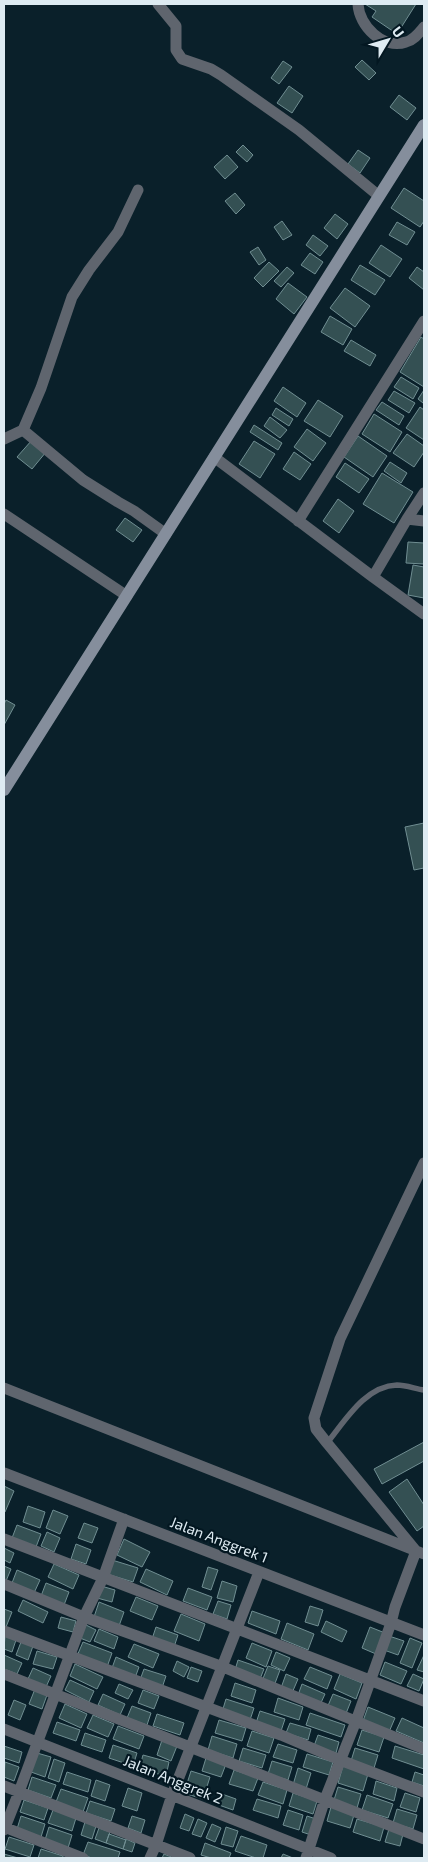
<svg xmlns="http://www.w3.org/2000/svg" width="428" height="1862" viewBox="0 0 428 1862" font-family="'Exo 2',sans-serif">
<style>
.building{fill:#345053;stroke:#708e92}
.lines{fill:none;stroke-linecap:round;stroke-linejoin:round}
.lane{stroke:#5f656e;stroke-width:5.5}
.street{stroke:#5f656e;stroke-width:11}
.secondary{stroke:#858e9c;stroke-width:12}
.labels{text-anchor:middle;stroke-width:4.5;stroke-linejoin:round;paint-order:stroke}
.street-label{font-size:15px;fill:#deebf2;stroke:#031721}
</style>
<rect width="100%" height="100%" fill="#0a202a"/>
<path class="building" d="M365 4H416L397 34 372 17 376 11Z
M362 60 376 73 369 80 355 67Z
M283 61 292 67 279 84 271 78Z
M289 86 303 96 292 113 277 103Z
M399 95 416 108 407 120 390 107Z
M243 145 253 155 247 162 236 152Z
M358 150 370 158 360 173 348 164Z
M227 155 238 167 225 179 214 167Z
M404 188 424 201V221L420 227 391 208Z
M235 193 245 205 236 214 225 201Z
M335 214 348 224 337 239 324 228Z
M282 221 292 235 283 240 274 227Z
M397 222 415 232 407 245 389 235Z
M313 235 328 246 320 256 306 245Z
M381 245 402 259 390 277 369 263Z
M258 247 266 260 259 265 250 252Z
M310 253 323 262 315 274 301 265Z
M269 262 279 271 263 287 254 278Z
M360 265 385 280 375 295 351 280Z
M287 267 294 273 281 287 274 281Z
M417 267 424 272V290L409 278Z
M288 283 307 297 294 314 276 299Z
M345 288 370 306 355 327 330 308Z
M330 316 352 329 343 345 321 332Z
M421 337 424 339V387L400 372Z
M351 340 376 355 370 366 344 351Z
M401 377 419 388 413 399 394 387Z
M283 387 306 403 297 417 274 401Z
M424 390V402L423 403 418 399Z
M394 391 415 403 409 413 388 400Z
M318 400 343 416 330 437 304 421Z
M382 402 404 416 399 425 376 410Z
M420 407 424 410V440L406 428Z
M276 408 293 419 289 426 272 415Z
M374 414 402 432 390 452 362 434Z
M270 417 287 430 280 438 264 426Z
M254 425 282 443 278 450 250 432Z
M307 429 326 443 313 461 294 447Z
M407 434 424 446V452L414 467 393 453Z
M358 436 387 456 373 477 344 457Z
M32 440 46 452 32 469 17 457Z
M254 441 275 454 260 478 239 464Z
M294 452 311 464 300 480 283 469Z
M390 462 407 473 401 483 384 471Z
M345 463 369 479 359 493 336 477Z
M382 473 413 492 394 523 363 504Z
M338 499 354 511 339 533 323 521Z
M125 518 142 530 133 542 116 530Z
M408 542 424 543V564L406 563Z
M413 565 424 567V598L408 595Z
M6 700 15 705 4 725V704Z
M424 823V868L414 870 405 827Z
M424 1442V1461L382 1484 374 1469Z
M407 1479 424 1505V1526L417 1531 389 1492Z
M4 1486 14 1491 5 1512 4 1511Z
M28 1506 45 1512 40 1528 23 1522Z
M53 1510 68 1516 60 1534 46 1528Z
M84 1523 98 1528 92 1543 78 1538Z
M17 1525 41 1534 36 1547 12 1538Z
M47 1532 60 1538 54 1552 41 1546Z
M124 1539 150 1552 142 1567 117 1555Z
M76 1544 91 1550 86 1564 71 1559Z
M4 1548 14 1553 10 1563 4 1560Z
M112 1560 138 1568 133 1582 107 1574Z
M54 1564 79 1575 73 1589 48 1577Z
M4 1566 11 1569 6 1581H4Z
M208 1567 218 1570 211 1590 202 1587Z
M146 1569 173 1581 167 1595 140 1582Z
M17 1570 40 1580 34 1593 12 1583Z
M222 1581 237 1586 233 1602 217 1598Z
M46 1583 69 1592 64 1605 41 1596Z
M101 1586 115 1590 112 1602 97 1598Z
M188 1588 212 1597 207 1610 183 1601Z
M136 1597 158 1606 152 1620 130 1611Z
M23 1600 48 1612 43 1623 18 1611Z
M218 1601 231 1605 227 1619 213 1614Z
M99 1602 124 1612 119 1626 94 1617Z
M310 1606 323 1610 318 1626 305 1622Z
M4 1609 12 1612 6 1627 4 1626Z
M252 1611 280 1621 276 1634 248 1623Z
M181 1614 205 1624 199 1641 174 1631Z
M61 1617 76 1621 73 1632 58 1628Z
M326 1621 347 1631 342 1642 321 1632Z
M287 1623 314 1634 308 1650 281 1639Z
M86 1625 96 1630 90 1642 80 1638Z
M156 1627 178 1635 174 1647 152 1639Z
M370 1627 385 1633 376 1654 362 1648Z
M99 1629 118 1637 114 1649 94 1641Z
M5 1636 16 1640 12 1652 4 1649Z
M389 1636 404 1641 398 1655 384 1650Z
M410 1638 422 1643 412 1668 400 1663Z
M21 1642 33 1646 28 1660 16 1655Z
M83 1642 112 1653 107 1667 77 1656Z
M252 1643 272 1651 266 1667 246 1658Z
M134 1644 159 1654 153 1668 128 1657Z
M37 1651 57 1657 53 1669 33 1664Z
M276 1652 290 1658 284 1671 271 1665Z
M4 1655 22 1663 17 1674 4 1669Z
M424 1655V1672L417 1670Z
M116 1657 139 1667 135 1678 112 1668Z
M238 1660 264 1669 260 1679 235 1670Z
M177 1661 189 1667 184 1677 173 1671Z
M385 1662 407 1671 401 1684 380 1675Z
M75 1664 103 1677 97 1689 70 1676Z
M268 1666 280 1670 274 1686 262 1681Z
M191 1667 202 1671 198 1682 187 1678Z
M310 1667 332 1676 327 1689 304 1679Z
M33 1668 51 1676 46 1687 28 1679Z
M144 1669 166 1676 162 1688 140 1680Z
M286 1674 298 1679 292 1693 281 1688Z
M340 1674 362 1683 356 1699 334 1689Z
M413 1674 424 1679 419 1691 407 1686Z
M70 1680 94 1691 89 1702 65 1690Z
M235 1683 256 1690 252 1703 231 1696Z
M119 1684 133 1690 128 1699 115 1693Z
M302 1684 325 1694 320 1705 298 1695Z
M35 1689 47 1695 42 1709 29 1704Z
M143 1690 159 1696 154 1709 138 1703Z
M103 1694 125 1704 120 1715 98 1705Z
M333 1694 351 1701 345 1716 327 1708Z
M278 1698 303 1707 299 1720 274 1712Z
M226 1699 254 1708 250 1720 222 1712Z
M14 1700 26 1705 20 1720 8 1715Z
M65 1704 87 1714 81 1728 59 1718Z
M132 1706 151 1713 147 1725 127 1718Z
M368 1707 395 1718 389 1732 363 1721Z
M260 1711 285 1719 281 1731 256 1723Z
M310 1713 345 1725 341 1737 306 1725Z
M157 1714 184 1723 180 1735 153 1726Z
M93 1715 114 1724 108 1737 87 1728Z
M402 1718 424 1728V1743L396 1731Z
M219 1720 246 1728 242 1741 215 1733Z
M57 1722 80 1730 76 1741 53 1733Z
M290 1723 311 1729 308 1740 286 1733Z
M118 1726 144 1736 139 1749 113 1739Z
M362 1730 384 1737 379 1752 357 1745Z
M252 1731 274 1738 269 1753 247 1746Z
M85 1733 106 1740 102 1752 81 1745Z
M318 1735 339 1742 336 1753 314 1746Z
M212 1736 237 1744 233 1758 208 1750Z
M162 1740 177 1746 171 1761 157 1755Z
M278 1744 297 1750 293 1763 273 1757Z
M113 1745 137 1753 133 1766 109 1758Z
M4 1746 22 1752 19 1763 4 1758Z
M395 1746 424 1755V1769L392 1758Z
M243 1748 266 1755 262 1768 239 1761Z
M355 1748 378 1755 374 1768 351 1761Z
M37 1753 51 1757 45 1777 31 1772Z
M307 1754 333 1762 329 1775 303 1767Z
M143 1755 169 1762 166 1776 139 1769Z
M206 1758 226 1764 221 1777 202 1771Z
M54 1759 65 1763 59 1782 48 1778Z
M272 1761 292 1767 288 1780 268 1774Z
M5 1762 19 1767 14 1781 4 1777Z
M343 1766 368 1774 363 1791 338 1783Z
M298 1768 311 1773 306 1789 293 1785Z
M234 1770 258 1778 253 1791 229 1784Z
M191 1771 210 1777 203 1799 184 1793Z
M67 1772 91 1780 88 1792 63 1784Z
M415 1772 424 1775V1786L412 1782Z
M32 1777 56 1785 51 1798 28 1790Z
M96 1780 110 1785 105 1801 91 1796Z
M376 1781 397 1788 394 1801 373 1794Z
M263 1782 287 1790 283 1804 258 1795Z
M338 1787 361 1794 357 1808 334 1800Z
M128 1788 142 1793 137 1811 122 1806Z
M61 1789 88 1798 83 1812 56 1802Z
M219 1793 236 1799 233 1810 216 1804Z
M293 1793 317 1801 313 1814 289 1806Z
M405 1793 420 1798 416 1812 400 1807Z
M367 1795 393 1804 388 1818 362 1810Z
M257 1799 281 1806 278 1818 253 1810Z
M24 1800 48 1808 44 1820 20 1812Z
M90 1801 115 1809 111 1821 86 1813Z
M331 1807 354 1815 350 1828 327 1821Z
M397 1809 417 1815 413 1829 393 1823Z
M53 1810 76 1818 72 1831 48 1823Z
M288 1810 303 1815 299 1830 283 1825Z
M185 1814 194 1818 189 1831 180 1828Z
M21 1816 45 1824 41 1837 17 1829Z
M132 1816 145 1820 141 1833 128 1828Z
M307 1816 316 1819 311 1835 302 1832Z
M198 1819 207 1823 201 1837 192 1834Z
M357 1819 384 1827 380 1841 353 1832Z
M85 1822 96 1826 92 1839 81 1835Z
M212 1824 221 1828 215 1842 206 1838Z
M49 1827 72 1835 68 1848 45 1840Z
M226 1827 238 1831 233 1847 221 1844Z
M99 1828 110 1832 106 1843 95 1839Z
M389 1829 403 1834 400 1846 385 1842Z
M109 1834 126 1840 123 1849 106 1843Z
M241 1836 267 1845 263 1858H256L235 1851Z
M9 1837 34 1845 30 1857 5 1849Z
M126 1839 135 1843 132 1852 123 1849Z
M88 1842 120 1852 118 1858H92L83 1855Z
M205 1843 231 1853 229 1858H211L201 1855Z
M41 1849 63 1856V1858H38Z
M4 1854 18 1858H4Z
M164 1854 174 1858H162Z
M283 1854 293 1858H281Z"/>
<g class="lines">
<path class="lane" d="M327 1443C345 1421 365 1386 397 1385 406 1385 416 1389 424 1390"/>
<path class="street" d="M158 4 176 26V50L182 59 211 69 221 75 299 130 379 196
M358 4C359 26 383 50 406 42 414 40 419 33 424 27
M23 430 83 480 118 502 134 511 166 534
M4 439 23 430 41 388 72 297 89 270 118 232 138 190
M214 457 373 577 407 519 424 521
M4 514 127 596
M407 519 424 493
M298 521 424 321
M373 577 424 614
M4 1388 424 1554
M4 1473 424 1635
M4 1539 424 1701
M4 1584 84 1617 223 1667 424 1749
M4 1631 281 1735 340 1760 424 1792
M4 1674 424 1839
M4 1729 331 1858
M4 1786 190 1858
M4 1827 83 1858
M4 1830 19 1792 84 1617 103 1578 124 1519
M150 1858 156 1845 172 1795 259 1572
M306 1858 325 1799 356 1721 391 1623 395 1607 416 1551 327 1443 316 1429 314 1418 340 1339 424 1163"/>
<path class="secondary" d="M4 790 424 125"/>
</g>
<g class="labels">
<g class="street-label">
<text transform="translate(219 1540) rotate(21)" y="5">Jalan Anggrek 1</text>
<text transform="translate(173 1780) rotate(22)" y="5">Jalan Anggrek 2</text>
</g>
</g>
<rect width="428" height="1862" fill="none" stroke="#deebf2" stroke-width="10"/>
<g transform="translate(388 40) rotate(52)" stroke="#031721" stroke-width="4" paint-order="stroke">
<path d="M0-4L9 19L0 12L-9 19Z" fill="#deebf2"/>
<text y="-8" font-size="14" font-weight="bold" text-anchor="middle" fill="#deebf2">U</text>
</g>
</svg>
